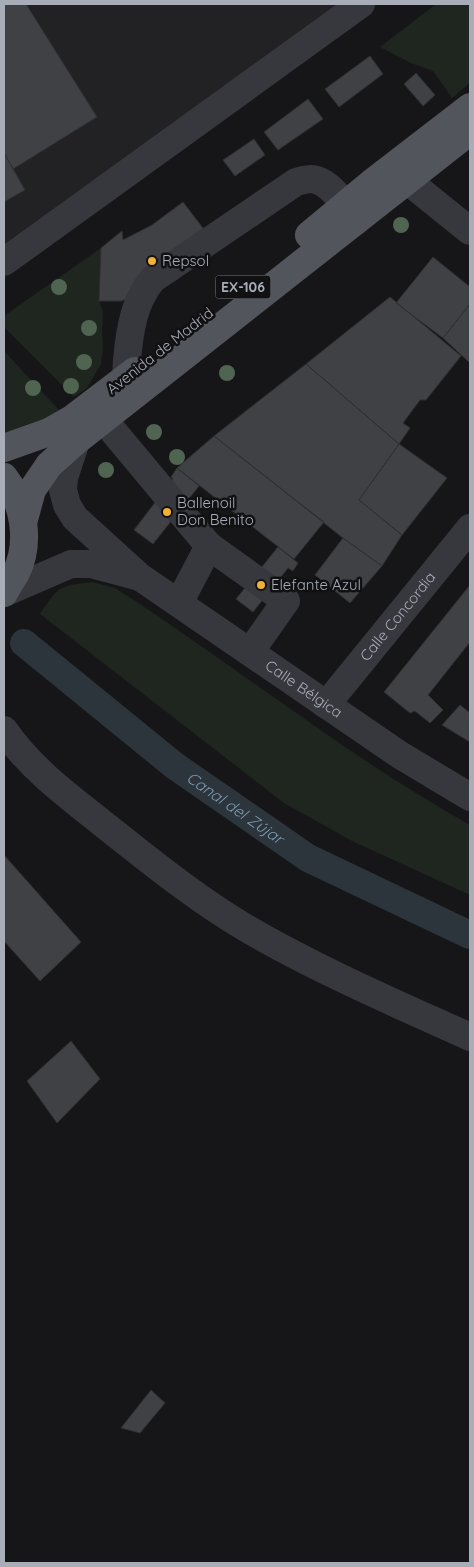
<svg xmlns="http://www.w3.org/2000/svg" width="474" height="1567" viewBox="0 0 474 1567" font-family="Quicksand,sans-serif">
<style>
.built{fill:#222225}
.green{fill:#1e261f}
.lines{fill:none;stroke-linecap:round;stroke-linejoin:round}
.canal{stroke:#2c353c;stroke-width:28}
.building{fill:#404145;stroke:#303034}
.minor{stroke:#37383d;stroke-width:28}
.major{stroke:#53555c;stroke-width:28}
.tree{fill:#506452}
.poi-dot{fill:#f2b134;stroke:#111113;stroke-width:2}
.labels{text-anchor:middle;stroke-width:5;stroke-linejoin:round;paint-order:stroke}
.shield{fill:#111113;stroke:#7b7e86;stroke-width:1}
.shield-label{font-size:14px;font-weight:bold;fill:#a8adb8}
.poi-label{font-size:15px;fill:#a8adb8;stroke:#111113;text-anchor:start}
.street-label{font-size:15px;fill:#a8adb8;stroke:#111113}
.water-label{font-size:16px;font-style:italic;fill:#7f9bb3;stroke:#111113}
</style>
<rect width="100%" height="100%" fill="#161618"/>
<path class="built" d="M4 4H361L4 262Z"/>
<path class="green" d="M436 4H470V83L452 98 433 71 411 63 380 47Z
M101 248 99 301 103 312 102 332 103 349 101 364 87 388 74 397 4 327V316Z
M4 351 59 410 31 428 4 437Z
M92 582 115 588 137 602C248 676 354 760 470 825V895L352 841 284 803 40 614C59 586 58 586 92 582Z"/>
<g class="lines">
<path class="canal" id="s1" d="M24 643 175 766 308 858 470 935"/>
</g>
<path class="building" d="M4 4H26L97 117 13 169 4 153Z
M370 56 383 74 339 107 325 89Z
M416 73 435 95 423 106 404 84Z
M308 99 323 119 278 150 264 132Z
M254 139 265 155 235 176 223 160Z
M4 153 25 190 4 202Z
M183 202 218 248 176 280 121 301H99L101 248 122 231 123 240 152 225Z
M433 257 470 287V304L443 338 396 303Z
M390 297 461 356 426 400H420L403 423 410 428 399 444 306 364Z
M470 304V363L443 338Z
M306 364 399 444 359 500 402 535 382 566 343 538 214 436Z
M214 436 324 522 294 559 177 468Z
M399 444 447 478 402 535 359 500Z
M177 468 199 486 153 544 134 530 173 479 171 477Z
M343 538 382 566 350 603 315 575Z
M278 547 298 563 293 571 288 568 253 612 236 599Z
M470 585V642L428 695 443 710 430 723 415 711 410 713 384 692Z
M460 705 470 713V742L442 725Z
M4 855 81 942 40 981 4 941Z
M71 1041 100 1079 57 1123 27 1081Z
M151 1390 165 1403 140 1433 121 1428Z"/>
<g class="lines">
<g class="minor">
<path d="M408 181 470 231"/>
<path d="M4 262 361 4"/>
<path d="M126 378C127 353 130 314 144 292 146 287 150 283 153 279L296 182C300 181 306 179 311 179 330 180 347 207 356 221"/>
<path d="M103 419 209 546 179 603"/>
<path id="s2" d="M76 441 64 478 63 490 67 505 75 518 140 577 400 755 470 797"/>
<path d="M209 546 286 601 250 652"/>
<path d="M4 593 71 564H91L136 576"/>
<path id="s3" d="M326 705 470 528"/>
<path d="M4 730C30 768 67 795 102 823 149 860 195 898 246 928 318 970 395 1003 470 1037"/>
</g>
<path class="major" d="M309 235 374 181 470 107
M4 448 49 432 72 419 135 371
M4 477C24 503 31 542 16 573 12 579 8 586 4 593
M23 523 32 490 49 465 76 441 470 131"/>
</g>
<g class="tree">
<circle cx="401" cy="225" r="8"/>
<circle cx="59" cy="287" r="8"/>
<circle cx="89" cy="328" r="8"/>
<circle cx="84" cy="362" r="8"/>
<circle cx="227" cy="373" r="8"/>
<circle cx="71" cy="386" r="8"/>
<circle cx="33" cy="388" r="8"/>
<circle cx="154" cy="432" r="8"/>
<circle cx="177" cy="457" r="8"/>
<circle cx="106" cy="470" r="8"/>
</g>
<g class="poi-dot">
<circle cx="152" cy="261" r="5"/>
<circle cx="167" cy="512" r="5"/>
<circle cx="261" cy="585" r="5"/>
</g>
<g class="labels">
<rect class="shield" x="215.5" y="275.5" width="55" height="23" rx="4"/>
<g class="shield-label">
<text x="243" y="292">EX-106</text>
</g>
<g class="poi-label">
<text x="162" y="266">Repsol</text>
<text x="177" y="508">Ballenoil<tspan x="177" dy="17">Don Benito</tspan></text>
<text x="271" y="590">Elefante Azul</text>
</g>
<g class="street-label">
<text transform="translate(160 351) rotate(-38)" y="5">Avenida de Madrid</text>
<text dy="5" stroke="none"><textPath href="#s3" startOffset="114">Calle Concordia</textPath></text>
<text dy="5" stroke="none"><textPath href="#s2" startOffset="368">Calle Bélgica</textPath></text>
</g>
<g class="water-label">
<text dy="6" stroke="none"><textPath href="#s1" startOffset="268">Canal del Zújar</textPath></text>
</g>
</g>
<rect width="474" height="1567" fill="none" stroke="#a8adb8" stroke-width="10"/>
</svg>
